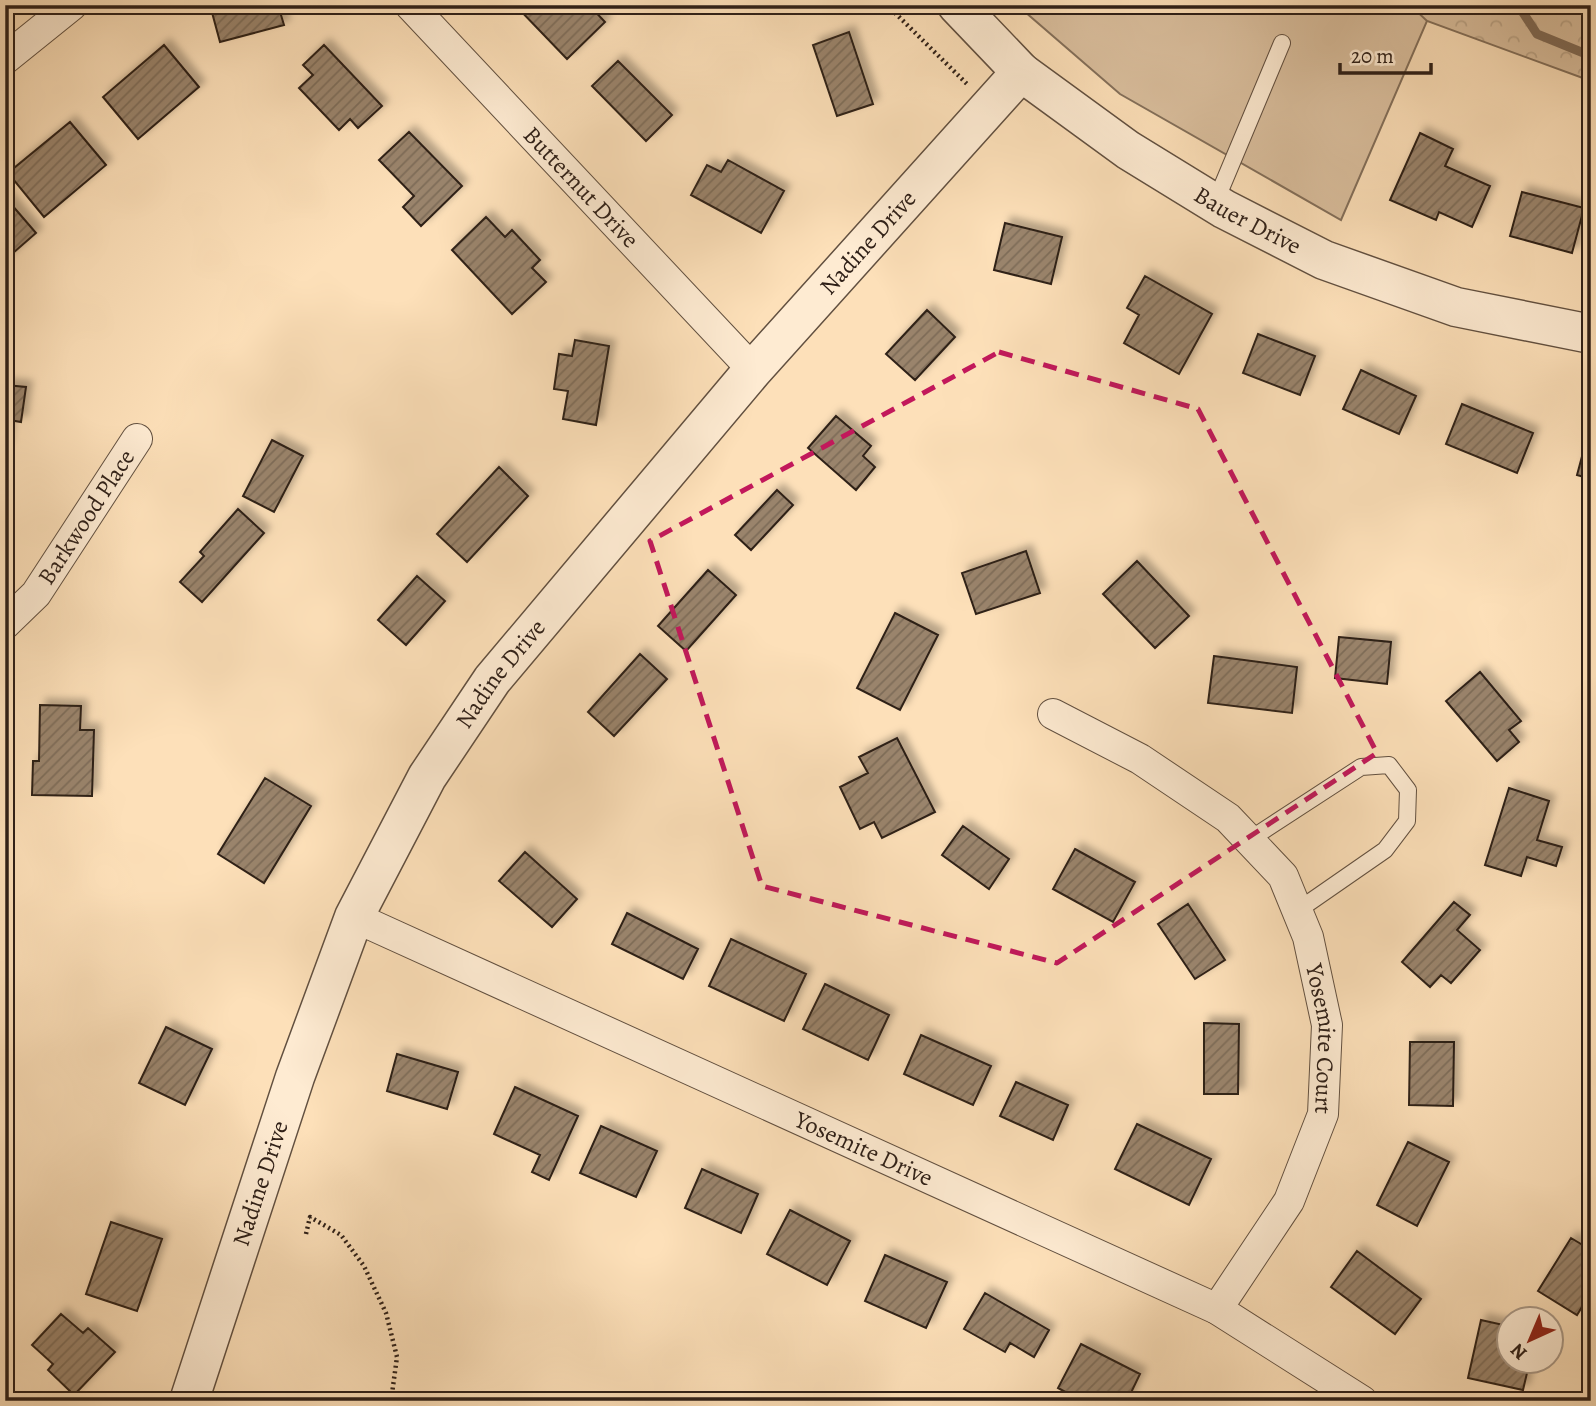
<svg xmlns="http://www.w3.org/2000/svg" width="1596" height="1406" viewBox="0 0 1596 1406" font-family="Alegreya,serif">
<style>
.green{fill:#dabf9e;stroke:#84705b;stroke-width:2}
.forest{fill:url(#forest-crowns);stroke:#84705b;stroke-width:2}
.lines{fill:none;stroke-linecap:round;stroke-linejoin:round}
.stream{stroke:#816c58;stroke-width:9}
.building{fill:url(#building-hatch);stroke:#2f2018;stroke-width:2;filter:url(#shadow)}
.service-casing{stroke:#625040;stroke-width:18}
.minor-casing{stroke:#625040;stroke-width:32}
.tertiary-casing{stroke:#625040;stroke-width:41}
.path{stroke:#2f2018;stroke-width:4.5;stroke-dasharray:2 3.5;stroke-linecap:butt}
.service{stroke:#feebd2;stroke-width:16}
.minor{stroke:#feebd2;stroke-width:30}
.tertiary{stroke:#feebd2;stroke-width:38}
.marked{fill:none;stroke:#c2185b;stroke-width:5;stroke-dasharray:14 9;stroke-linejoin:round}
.labels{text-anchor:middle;stroke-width:7;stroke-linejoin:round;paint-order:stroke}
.street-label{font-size:24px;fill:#2f2018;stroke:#feebd2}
</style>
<defs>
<pattern id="forest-crowns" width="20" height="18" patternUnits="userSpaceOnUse" patternTransform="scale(1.75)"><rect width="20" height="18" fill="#dabf9e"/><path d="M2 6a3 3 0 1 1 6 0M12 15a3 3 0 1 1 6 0" fill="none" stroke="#bba487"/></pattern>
<pattern id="building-hatch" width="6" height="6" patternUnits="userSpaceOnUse" patternTransform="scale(1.75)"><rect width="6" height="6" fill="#9a846c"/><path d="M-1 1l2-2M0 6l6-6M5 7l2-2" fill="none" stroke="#7e6c58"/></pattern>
<filter id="shadow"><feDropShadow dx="6" dy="-6" stdDeviation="3.5" flood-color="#0004"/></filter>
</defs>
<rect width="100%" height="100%" fill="#fde0b9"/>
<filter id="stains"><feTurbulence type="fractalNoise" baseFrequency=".00286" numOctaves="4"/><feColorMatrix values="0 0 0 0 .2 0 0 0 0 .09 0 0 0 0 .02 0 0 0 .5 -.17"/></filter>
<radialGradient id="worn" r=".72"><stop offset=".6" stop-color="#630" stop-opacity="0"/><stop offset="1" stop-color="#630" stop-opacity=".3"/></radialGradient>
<path class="green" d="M1017 5H1424L1427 21 1341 220 1120 94Z"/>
<path class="forest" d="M1410 5H1591V81L1427 21Z"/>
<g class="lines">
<path class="stream" d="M1518 5 1537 34 1591 56"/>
</g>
<path class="building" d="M210 5H278L284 25 220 42Z
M515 5H589L605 22 567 59Z
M849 32 873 104 837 116 813 45Z
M164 45 199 87 138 139 103 97Z
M324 45 382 106 358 128 350 119 339 130 299 88 313 75 303 65Z
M618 61 672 115 646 141 592 86Z
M70 122 106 165 44 217 8 173Z
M409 132 462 186 421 226 403 207 414 196 379 160Z
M1420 133 1453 149 1445 166 1490 186 1472 227 1439 212 1436 220 1390 200Z
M728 160 784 191 761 233 691 195 707 165 721 172Z
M1522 192 1584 208 1572 253 1510 236Z
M5 197 36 233 5 260Z
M486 217 505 237 512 230 540 260 532 268 546 282 512 314 452 250Z
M1005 223 1062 237 1051 284 994 270Z
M1145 276 1212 314 1179 374 1124 343 1139 315 1127 308Z
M927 310 955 337 915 380 886 354Z
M1258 334 1315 356 1300 395 1243 373Z
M575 340 609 346 596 425 563 419 568 391 554 389 559 354 572 356Z
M1361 370 1416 396 1399 434 1343 409Z
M5 385 26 387 21 422 9 420 5 451Z
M1462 404 1533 433 1517 473 1446 444Z
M836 416 871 446 863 456 875 467 856 490 808 448Z
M1588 434 1591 435V479L1577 475Z
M272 440 303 456 274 512 243 496Z
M499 467 528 496 467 562 437 534Z
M777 490 793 505 751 550 735 535Z
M238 509 264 533 202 602 180 582 204 556 200 552Z
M1026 551 1040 593 976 614 962 573Z
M1137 561 1189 616 1155 648 1103 594Z
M708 570 736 595 686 651 658 626Z
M417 576 445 601 406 645 378 620Z
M895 613 938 635 900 710 857 688Z
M1339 637 1391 642 1387 684 1335 678Z
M640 654 667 679 614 736 588 712Z
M1214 656 1297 667 1292 713 1208 703Z
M1480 672 1521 721 1509 730 1519 742 1497 761 1446 701Z
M40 705 81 706 80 730H94L92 796 32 795 33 761H39Z
M897 738 935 812 882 838 874 822 860 829 840 787 868 773 859 757Z
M265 778 311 806 264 883 218 854Z
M1509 788 1549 801 1537 840 1562 847 1556 866 1527 857 1521 876 1485 865Z
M963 826 1009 859 989 889 942 855Z
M1075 849 1135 882 1113 922 1053 889Z
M525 852 577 899 552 927 499 881Z
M1454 902 1470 915 1457 930 1480 950 1451 983 1441 975 1430 987 1402 962Z
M1188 904 1225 960 1195 979 1158 924Z
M627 913 698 949 683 979 612 944Z
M731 939 806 974 784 1021 709 986Z
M825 984 889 1015 868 1060 803 1029Z
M1204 1023 1239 1024 1238 1094H1204Z
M166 1027 212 1049 185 1105 139 1083Z
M921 1035 991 1066 973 1105 904 1074Z
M1410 1042H1454L1453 1106 1409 1105Z
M397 1054 458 1072 447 1109 387 1091Z
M1016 1082 1068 1105 1053 1140 1000 1116Z
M515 1087 578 1116 549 1180 532 1172 540 1155 494 1134Z
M1137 1124 1211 1159 1189 1205 1115 1169Z
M601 1126 657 1151 636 1197 580 1173Z
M1408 1142 1449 1162 1417 1226 1377 1205Z
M702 1169 758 1194 741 1233 685 1208Z
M790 1210 850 1241 827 1285 767 1254Z
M111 1222 162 1239 137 1311 86 1294Z
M1571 1238 1591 1250V1292L1577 1315 1538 1291Z
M1357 1251 1421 1299 1395 1334 1331 1287Z
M885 1255 947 1282 926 1328 865 1301Z
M985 1293 1049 1330 1034 1357 1010 1343 1005 1352 964 1329Z
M61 1314 83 1333 88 1328 115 1352 74 1395 48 1370 53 1364 32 1345Z
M1481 1320 1508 1326V1360H1530L1523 1390 1468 1378Z
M1081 1344 1140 1374 1127 1401H1082L1058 1388Z"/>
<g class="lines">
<defs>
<path id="service" d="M1215 203 1282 43
M1249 840 1361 767 1389 765 1408 790 1407 821 1385 850 1297 911"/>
<g id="minor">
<path id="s1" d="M410 5 753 370"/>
<path d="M5 59 72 5"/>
<path id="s2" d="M5 624 36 594 137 439"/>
<path id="s3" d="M1053 714 1140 759 1228 818 1283 876 1308 937 1327 1025 1323 1114 1289 1201 1217 1309"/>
<path id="s4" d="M354 917 1217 1309 1362 1401"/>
</g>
<g id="tertiary">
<path id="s5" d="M957 5 1021 72 1128 150 1224 209 1324 260 1456 307 1591 334"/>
<path id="s6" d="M189 1401 295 1077 354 917 427 777 492 680 753 370 1021 72"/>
</g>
</defs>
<use href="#service" class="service-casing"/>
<use href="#minor" class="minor-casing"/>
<use href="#tertiary" class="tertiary-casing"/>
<path class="path" d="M887 5 967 84
M306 1234 310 1217 341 1235 364 1266 386 1313 397 1357 391 1401"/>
<use href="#service" class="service"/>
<use href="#minor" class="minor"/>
<use href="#tertiary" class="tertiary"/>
</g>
<path class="marked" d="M999 352 1198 409 1377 753 1057 963 762 886 650 541Z"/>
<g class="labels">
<g class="street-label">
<text dy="8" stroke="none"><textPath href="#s1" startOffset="250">Butternut Drive</textPath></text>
<text dy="8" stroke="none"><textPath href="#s5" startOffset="364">Bauer Drive</textPath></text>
<text dy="8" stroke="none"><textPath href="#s6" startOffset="1363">Nadine Drive</textPath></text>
<text dy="8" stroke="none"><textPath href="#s2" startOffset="135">Barkwood Place</textPath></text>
<text dy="8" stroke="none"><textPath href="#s6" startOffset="796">Nadine Drive</textPath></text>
<text dy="8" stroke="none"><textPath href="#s3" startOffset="453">Yosemite Court</textPath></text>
<text dy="8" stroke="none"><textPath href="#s4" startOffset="560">Yosemite Drive</textPath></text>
<text dy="8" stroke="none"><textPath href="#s6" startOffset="229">Nadine Drive</textPath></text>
</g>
</g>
<rect width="1596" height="1406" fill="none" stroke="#fde0b9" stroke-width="28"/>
<rect x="7" y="7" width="1582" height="1392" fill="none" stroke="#2f2018" stroke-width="3.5"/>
<rect x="14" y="14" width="1568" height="1378" fill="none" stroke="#2f2018" stroke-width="2"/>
<g transform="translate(1530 1340) rotate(224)"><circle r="33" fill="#feebd2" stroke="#ab9a88" stroke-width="2"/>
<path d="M0-5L12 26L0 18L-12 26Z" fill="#8f2418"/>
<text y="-10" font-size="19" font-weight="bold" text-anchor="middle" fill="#2f2018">N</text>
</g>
<path d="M1340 63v10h91v-10" fill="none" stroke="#2f2018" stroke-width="3.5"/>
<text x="1351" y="63" font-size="21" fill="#2f2018" stroke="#feebd2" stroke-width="5" paint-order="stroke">20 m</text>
<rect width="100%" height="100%" filter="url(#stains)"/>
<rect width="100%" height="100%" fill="url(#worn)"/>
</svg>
